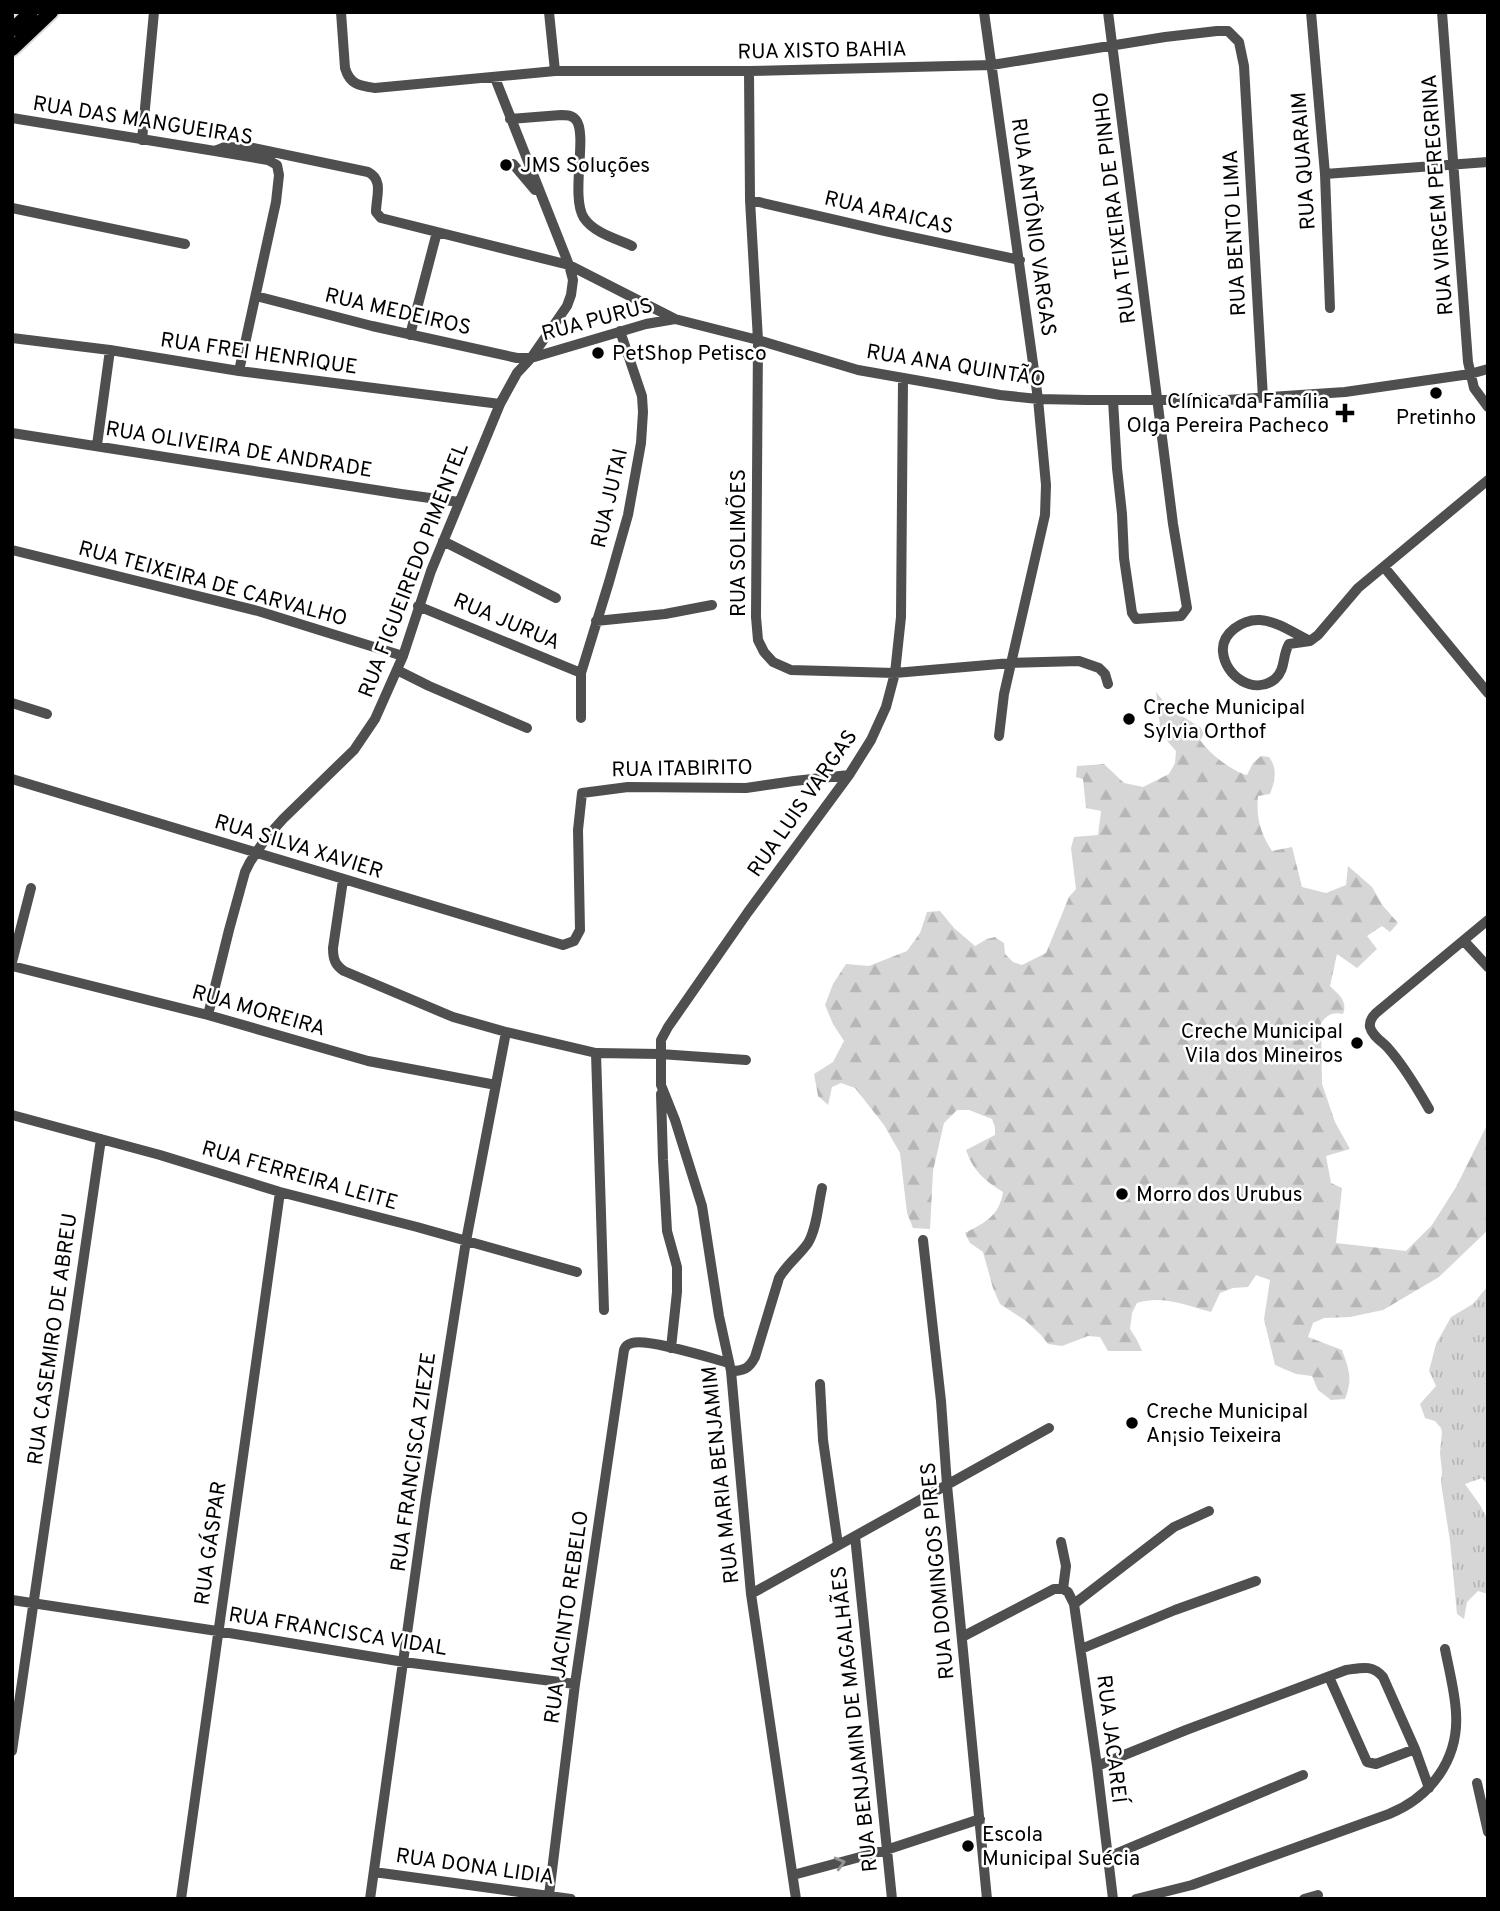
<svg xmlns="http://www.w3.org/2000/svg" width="1500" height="1911" viewBox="0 0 1500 1911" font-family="Overpass,sans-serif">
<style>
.grass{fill:url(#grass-tufts)}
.forest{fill:url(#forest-firs)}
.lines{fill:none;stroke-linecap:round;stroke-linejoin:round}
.major-casing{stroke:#dbdbdb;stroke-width:18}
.minor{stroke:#4f4f4f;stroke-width:10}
.major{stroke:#000;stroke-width:14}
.oneway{stroke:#959595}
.poi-dot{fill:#000;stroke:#fff;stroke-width:2.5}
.labels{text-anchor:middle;stroke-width:5;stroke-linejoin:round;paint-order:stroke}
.street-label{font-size:21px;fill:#000;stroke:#fff}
.poi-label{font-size:21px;fill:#000;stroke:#fff;text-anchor:start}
</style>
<defs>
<pattern id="grass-tufts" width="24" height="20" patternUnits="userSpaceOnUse" patternTransform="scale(1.75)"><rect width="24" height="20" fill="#d6d6d6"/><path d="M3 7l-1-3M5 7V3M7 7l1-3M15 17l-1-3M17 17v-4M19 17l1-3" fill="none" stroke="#b6b6b6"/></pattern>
<pattern id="forest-firs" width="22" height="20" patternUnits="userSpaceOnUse" patternTransform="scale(1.75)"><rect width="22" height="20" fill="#d6d6d6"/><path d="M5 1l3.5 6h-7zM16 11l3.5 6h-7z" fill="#b6b6b6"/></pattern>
</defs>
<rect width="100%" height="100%" fill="#fff"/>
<path class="grass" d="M1488 1286V1485L1482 1478 1465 1484 1480 1505 1488 1520V1594L1478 1591 1467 1602 1464 1619 1457 1614 1450 1541 1441 1483 1442 1471 1440 1453 1442 1432 1441 1428 1435 1421 1425 1418 1420 1404 1436 1386 1429 1371 1436 1344 1451 1317 1473 1304Z"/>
<path class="forest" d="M1156 692 1168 707 1201 728 1204 734 1200 740C1209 753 1231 771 1247 775L1253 763 1261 756 1269 757C1278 769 1275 781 1270 794L1258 796C1256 817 1260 833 1272 851L1292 847 1302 887 1326 893 1346 885 1348 866 1372 887 1383 906 1398 923 1390 932 1382 926 1367 936 1377 949 1357 968 1337 954 1330 986C1339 995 1348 1001 1343 1014 1333 1012 1328 1014 1321 1023L1322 1084 1335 1122 1350 1149 1326 1156 1331 1183 1342 1188 1336 1243 1406 1251 1432 1225 1456 1187 1488 1123V1230L1439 1277 1383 1310 1350 1317 1324 1318 1313 1323 1308 1337 1342 1350C1349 1369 1353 1379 1345 1399L1331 1400 1318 1390 1312 1376 1296 1374 1275 1365 1264 1319 1270 1280 1256 1275 1248 1287 1233 1288 1220 1293 1211 1312C1185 1305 1163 1295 1137 1303L1132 1313 1130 1329 1137 1340 1142 1351H1108L1100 1337 1088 1336 1062 1346 1048 1344 1041 1335 1026 1321 1000 1304 993 1288 983 1252 970 1243 965 1233C986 1222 999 1216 1003 1192 984 1180 974 1172 966 1150L995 1135V1127L992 1119 969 1110H957L944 1123 933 1171 930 1229 913 1228 907 1213 900 1153 884 1125 855 1088 841 1083 832 1087 828 1105 818 1096 814 1074 833 1062 844 1041 833 1024 825 1005 833 984 846 964 869 966 907 951 920 933 927 912 940 911 954 928 975 946 987 939 995 937 1004 943 1005 954 1013 962 1022 965 1046 953 1069 897 1076 889 1071 848 1074 837 1098 835 1101 811 1086 808 1083 779 1076 777 1077 766 1104 764 1124 783 1143 787 1169 774 1175 763 1176 751 1161 734Z"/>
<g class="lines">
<defs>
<path id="major" d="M12 30 31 12
M12 49 51 12"/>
</defs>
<use href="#major" class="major-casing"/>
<path class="minor" d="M341 12 345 68C350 85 360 86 375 88L555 71H749L992 65 1165 37 1217 31H1228L1239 42 1244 66 1263 398
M549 12 555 71
M984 12 1038 399 1046 485 1045 515 1004 694 999 736
M1108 12 1173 524 1187 608 1181 616 1136 619 1132 613 1124 558 1122 514 1117 468 1113 400
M1311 12 1325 174 1330 308
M1442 12 1468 362 1474 388 1488 407
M749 71 750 200 758 340 756 617 758 640 764 652 773 662 791 670 895 673 1011 663 1079 661 1099 668 1105 674 1108 684
M12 118 215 151 268 160 277 165 279 175 276 202 239 371
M510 119 561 115C567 115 572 115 576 120 588 134 570 197 584 218 594 233 617 239 632 246
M142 140 154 12
M215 151 225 147 253 148 368 172C384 180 376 197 376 212L381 218 569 265 675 319 758 340 858 370 1000 395 1038 399 1087 400H1226L1345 392 1470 374 1488 369
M513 164 535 190
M1325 174 1488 162
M750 200 884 231 1020 260
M12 208 185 244
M256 296 372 326 517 358H531L646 324 675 319
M410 335 437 232
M12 338 110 350 239 371 500 404
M12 433 401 494 459 502
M97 445 110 350
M443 541 556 598
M12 550 258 611 403 656
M1384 567 1488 693
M418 606 581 673
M596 621 665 614 712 605
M1310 641C1295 634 1277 621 1260 620 1243 619 1221 633 1223 652 1225 676 1254 696 1275 679 1286 669 1282 656 1289 644L1310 641 1318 635 1358 588 1488 480
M397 670 429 686 527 728
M12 703 47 714
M581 718V673L609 582 628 515 641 443 643 412 642 396 620 331
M12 779 563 945 574 941 580 930 578 830 582 793 628 787 746 788 794 781 849 775
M343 880 333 948C333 959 335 965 344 971L453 1017 506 1032 596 1053 660 1054 746 1060
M1464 941 1488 967
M12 962 31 888
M12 966 208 1015 368 1061 496 1085
M208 1015 229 930 245 872 250 862 266 838 283 819 354 750 375 719 403 656 431 571 500 404 517 373 531 358 567 306 571 295 573 280 569 265 495 78
M596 1053 604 1310
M661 1094 663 1160 667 1231 677 1267V1292L671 1348
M1429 1109C1417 1088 1404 1066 1388 1048 1383 1042 1372 1036 1370 1027 1369 1021 1372 1017 1376 1013L1488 920
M12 1115 160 1155 280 1192 417 1227 577 1272
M923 1240 941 1401 947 1485 987 1899
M731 1371C743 1371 749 1369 755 1357L779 1278C787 1264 799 1256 808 1243 817 1228 818 1205 822 1188
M820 1384 823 1440 838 1545
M855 1536 892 1899
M1061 1542 1066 1566 1063 1589
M1063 1589 1068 1592 1074 1604 1097 1766 1113 1899
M751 1594 1049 1428
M12 1600 217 1631 404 1662 575 1684
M1074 1604 1174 1527 1209 1511
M962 1637 1054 1589H1063
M1081 1649 1175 1610 1256 1581
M1329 1677 1367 1762 1376 1764 1415 1749
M12 1751 101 1139
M1097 1766 1186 1730 1346 1670C1361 1668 1372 1664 1383 1677L1415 1749 1429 1788
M1477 1783 1488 1832
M1108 1857 1303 1775
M374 1872 571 1899
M793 1875 886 1850 980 1819
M549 1895 575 1684 624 1350C626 1346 626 1345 632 1343 648 1338 710 1358 729 1363
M181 1899 280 1192
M370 1899 426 1497 466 1241 506 1032
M796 1899 751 1594 731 1371 719 1316 702 1206 675 1120 661 1085V1040L668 1027 748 912 849 775 871 740 886 707 895 673 901 617 903 379
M1136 1899 1192 1885 1389 1814C1431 1797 1459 1759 1456 1713 1455 1692 1449 1670 1445 1649
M1304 1899 1318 1895"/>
<use href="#major" class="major"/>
</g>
<defs><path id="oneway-chevron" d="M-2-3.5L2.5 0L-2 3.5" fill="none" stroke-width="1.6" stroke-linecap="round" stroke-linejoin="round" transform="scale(1.75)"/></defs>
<use class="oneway" href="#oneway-chevron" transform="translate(840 1863) rotate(-15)"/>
<g class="poi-dot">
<circle cx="506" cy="165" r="7"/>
<circle cx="598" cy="353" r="7"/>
<circle cx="1436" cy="393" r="7"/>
<path d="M1341.5 402.5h7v7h7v7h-7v7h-7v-7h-7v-7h7z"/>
<circle cx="1129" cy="719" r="7"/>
<circle cx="1357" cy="1043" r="7"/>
<circle cx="1122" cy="1194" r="7"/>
<circle cx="1132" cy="1423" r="7"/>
<circle cx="968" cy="1846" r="7"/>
</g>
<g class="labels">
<g class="street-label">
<text transform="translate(822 50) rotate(-1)" y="7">RUA XISTO BAHIA</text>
<text transform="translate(143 120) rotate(9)" y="7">RUA DAS MANGUEIRAS</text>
<text transform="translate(1303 161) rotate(-94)" y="7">RUA QUARAIM</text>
<text transform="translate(1437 195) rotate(-94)" y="7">RUA VIRGEM PEREGRINA</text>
<text transform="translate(1114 208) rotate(-97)" y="7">RUA TEIXEIRA DE PINHO</text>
<text transform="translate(889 212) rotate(13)" y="7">RUA ARAICAS</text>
<text transform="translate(1034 227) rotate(82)" y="7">RUA ANTÔNIO VARGAS</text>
<text transform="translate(1234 233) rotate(-93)" y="7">RUA BENTO LIMA</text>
<text transform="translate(398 311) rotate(13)" y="7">RUA MEDEIROS</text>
<text transform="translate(597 319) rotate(-15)" y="7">RUA PURUS</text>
<text transform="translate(259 353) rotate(8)" y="7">RUA FREI HENRIQUE</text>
<text transform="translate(956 365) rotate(9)" y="7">RUA ANA QUINTÃO</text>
<text transform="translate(239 449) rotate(9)" y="7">RUA OLIVEIRA DE ANDRADE</text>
<text transform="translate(609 498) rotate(-77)" y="7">RUA JUTAI</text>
<text transform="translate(738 543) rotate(-90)" y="7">RUA SOLIMÕES</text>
<text transform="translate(413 570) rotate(-69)" y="7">RUA FIGUEIREDO PIMENTEL</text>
<text transform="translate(213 583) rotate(15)" y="7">RUA TEIXEIRA DE CARVALHO</text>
<text transform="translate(507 621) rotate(23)" y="7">RUA JURUA</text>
<text transform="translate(682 768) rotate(-1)" y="7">RUA ITABIRITO</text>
<text transform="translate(802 803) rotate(-55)" y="7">RUA LUIS VARGAS</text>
<text transform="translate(299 846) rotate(17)" y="7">RUA SILVA XAVIER</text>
<text transform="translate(259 1010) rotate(16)" y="7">RUA MOREIRA</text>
<text transform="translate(300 1175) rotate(16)" y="7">RUA FERREIRA LEITE</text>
<text transform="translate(52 1339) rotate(-82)" y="7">RUA CASEMIRO DE ABREU</text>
<text transform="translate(413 1462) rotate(-82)" y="7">RUA FRANCISCA ZIEZE</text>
<text transform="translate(720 1475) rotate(-96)" y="7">RUA MARIA BENJAMIM</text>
<text transform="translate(210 1543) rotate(-82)" y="7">RUA GÁSPAR</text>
<text transform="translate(937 1571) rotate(-95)" y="7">RUA DOMINGOS PIRES</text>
<text transform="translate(566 1617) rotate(-82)" y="7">RUA JACINTO REBELO</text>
<text transform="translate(338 1631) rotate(9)" y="7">RUA FRANCISCA VIDAL</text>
<text transform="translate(854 1719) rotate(-96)" y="7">RUA BENJAMIN DE MAGALHÃES</text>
<text transform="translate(1112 1739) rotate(83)" y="7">RUA JACAREÍ</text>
<text transform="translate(475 1866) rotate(8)" y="7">RUA DONA LIDIA</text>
</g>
<g class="poi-label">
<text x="520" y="172">JMS Soluções</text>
<text x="612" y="360">PetShop Petisco</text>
<text x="1329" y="408" text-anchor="end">Clínica da Família<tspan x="1329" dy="24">Olga Pereira Pacheco</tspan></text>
<text x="1436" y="424" text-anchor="middle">Pretinho</text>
<text x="1143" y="714">Creche Municipal<tspan x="1143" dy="24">Sylvia Orthof</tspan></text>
<text x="1343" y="1038" text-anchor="end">Creche Municipal<tspan x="1343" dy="24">Vila dos Mineiros</tspan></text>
<text x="1136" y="1201">Morro dos Urubus</text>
<text x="1146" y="1418">Creche Municipal<tspan x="1146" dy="24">An¡sio Teixeira</tspan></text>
<text x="982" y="1841">Escola<tspan x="982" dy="24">Municipal Suécia</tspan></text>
</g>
</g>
<rect width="1500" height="1911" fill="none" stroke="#000000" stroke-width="28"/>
</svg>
